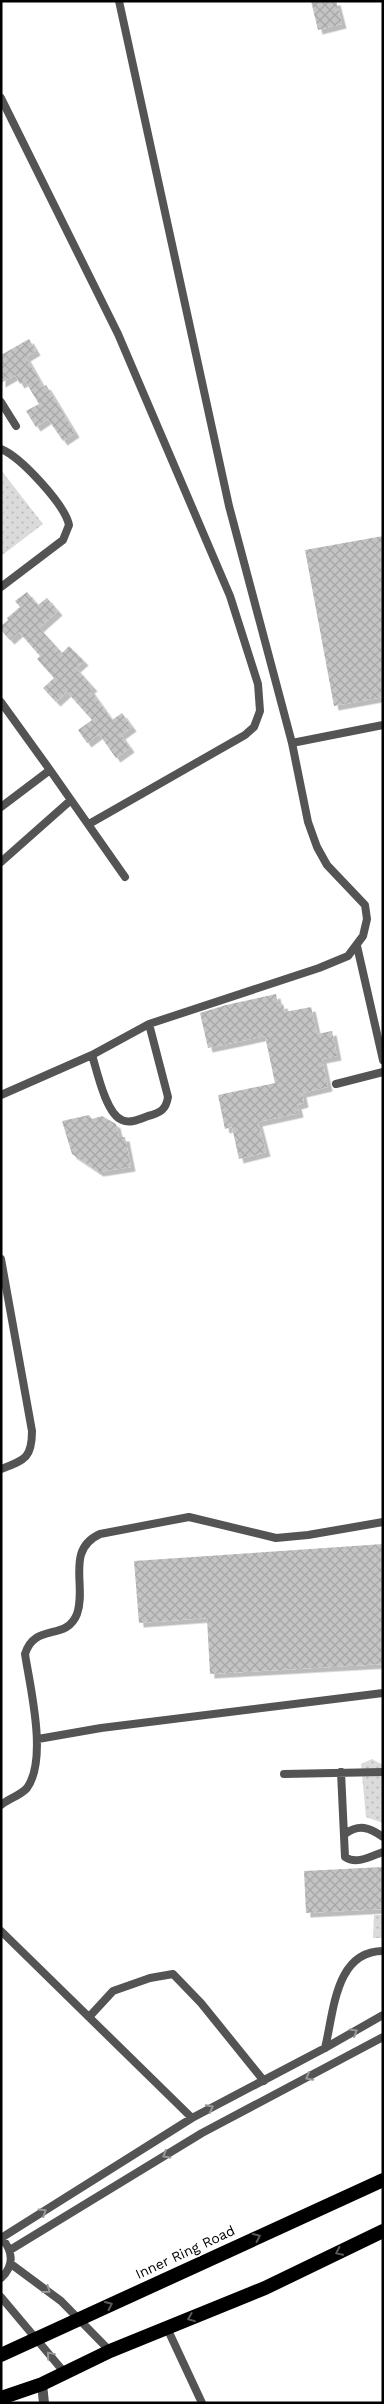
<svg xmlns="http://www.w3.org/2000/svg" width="384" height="2404" viewBox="0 0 384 2404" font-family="'Work Sans',sans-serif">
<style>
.grass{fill:url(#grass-dots)}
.building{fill:url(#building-cross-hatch);filter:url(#shadow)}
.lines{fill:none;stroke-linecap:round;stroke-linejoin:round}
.service{stroke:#545454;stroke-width:8}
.minor{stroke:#545454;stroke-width:10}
.trunk{stroke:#000;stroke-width:14}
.oneway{stroke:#989898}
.oneway2{stroke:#595959}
.labels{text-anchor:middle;stroke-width:4;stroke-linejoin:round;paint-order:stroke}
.street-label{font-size:14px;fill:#000;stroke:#fff}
</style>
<defs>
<pattern id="grass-dots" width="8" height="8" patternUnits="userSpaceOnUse" patternTransform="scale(1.25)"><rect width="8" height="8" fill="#dbdbdb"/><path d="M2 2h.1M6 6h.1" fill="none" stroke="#bababa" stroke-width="1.8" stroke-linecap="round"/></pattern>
<pattern id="building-cross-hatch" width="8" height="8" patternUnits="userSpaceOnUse" patternTransform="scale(1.25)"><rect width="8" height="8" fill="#c4c4c4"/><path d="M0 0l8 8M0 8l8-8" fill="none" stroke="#a7a7a7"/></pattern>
<filter id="shadow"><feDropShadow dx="4.5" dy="4.5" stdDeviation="0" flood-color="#0004"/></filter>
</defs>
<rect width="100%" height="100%" fill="#fff"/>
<path class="grass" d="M1 470 43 524 1 556Z
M372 1759 383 1765V1823L366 1817 361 1764Z
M374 1915H383V1938H373Z"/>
<path class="building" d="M311 1H336L342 24 318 30Z
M29 339 36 351 26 357 43 387 46 385 75 433 63 441 48 419 36 427 26 411 39 404 25 381 20 384 15 375 1 383V355Z
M383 536V697L334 706 305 550Z
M27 592 38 605 47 598 58 611 39 628 62 653 69 646 84 661 76 668 93 687 90 689 112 720 122 713 132 727 121 735 130 748 116 758 99 734 87 743 78 730 92 720 67 692 56 702 43 688 54 678 37 659 40 656 19 632 10 640 1 630V626L8 620 7 618 20 607 15 601Z
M276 994 278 1005 283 1004 285 1012 311 1007 317 1034 332 1031 337 1056 322 1059 328 1087 302 1093 304 1103 297 1105 299 1113 258 1122 266 1152 239 1159 232 1127 225 1129 218 1095 275 1083 265 1036 208 1048 200 1013 226 1005Z
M89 1115 92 1119 102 1116 116 1124 119 1137H125L131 1167 99 1172 72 1154 62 1121Z
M383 1544V1664L210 1674 207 1618 139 1623 134 1561Z
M383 1867V1909L306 1913 304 1871Z"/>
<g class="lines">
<path class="service" d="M1 98 118 334 230 596 258 684 260 711 254 727 245 735 89 824
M1 402 16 426
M1 449C21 457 65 505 69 525L63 540 1 587
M1 702 50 770 1 807
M292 743 383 725
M71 800 125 877
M1 862 71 800 50 770
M357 946 383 1060
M92 1055C97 1071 106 1114 122 1120 130 1124 140 1119 148 1116 160 1113 166 1110 168 1097L149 1024
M336 1084 383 1072
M1 1095 92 1055 149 1024 319 968 348 956 363 936 367 919 365 905 327 865 317 847 308 822 292 743 229 506 119 1
M1 1259 32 1431C32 1458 25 1460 1 1469
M38 1739 101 1728 383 1693
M341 1772 345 1857C357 1865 371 1856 383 1852
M284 1774 383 1772
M1 1805C9 1798 20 1796 27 1788 48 1759 30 1687 25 1654 35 1622 66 1642 77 1614 87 1586 65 1550 100 1534L189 1517 276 1538 308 1535 383 1522
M345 1834C359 1824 369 1827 383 1837
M1 1931 192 2118
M89 2017 113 1991 150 1978 173 1974 201 2003 264 2081
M325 2048C334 2012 335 1951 383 1951
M1 2238 192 2118 325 2048 383 2015
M1 2238C14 2251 14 2266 1 2278
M10 2250 202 2133 383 2037
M11 2264 61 2301 110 2351
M1 2297 64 2372
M167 2328 202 2403"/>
<path class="minor" d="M42 2384 44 2403"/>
<path class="trunk" d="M1 2355 383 2180
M1 2398 42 2384 110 2351 265 2288 383 2231"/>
</g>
<defs><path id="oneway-chevron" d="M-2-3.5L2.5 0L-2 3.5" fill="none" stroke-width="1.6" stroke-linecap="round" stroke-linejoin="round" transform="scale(1.25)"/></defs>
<g class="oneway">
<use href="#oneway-chevron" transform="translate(354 2032) rotate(-31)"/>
<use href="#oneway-chevron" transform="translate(309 2077) rotate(152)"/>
<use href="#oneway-chevron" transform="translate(210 2108) rotate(-27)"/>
<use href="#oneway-chevron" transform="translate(166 2155) rotate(149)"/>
<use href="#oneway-chevron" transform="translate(43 2212) rotate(-32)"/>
<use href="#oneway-chevron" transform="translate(47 2290) rotate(36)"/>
<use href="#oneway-chevron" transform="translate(50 2355) rotate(-130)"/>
</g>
<g class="oneway2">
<use href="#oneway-chevron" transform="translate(257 2237) rotate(-25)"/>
<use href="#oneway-chevron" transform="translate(339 2252) rotate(154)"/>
<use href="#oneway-chevron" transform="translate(109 2305) rotate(-25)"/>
<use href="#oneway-chevron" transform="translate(191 2318) rotate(158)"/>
</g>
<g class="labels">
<g class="street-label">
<text transform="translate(185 2252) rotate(-25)" y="5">Inner Ring Road</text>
</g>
</g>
<rect width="384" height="2404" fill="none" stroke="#000000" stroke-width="5"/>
</svg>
